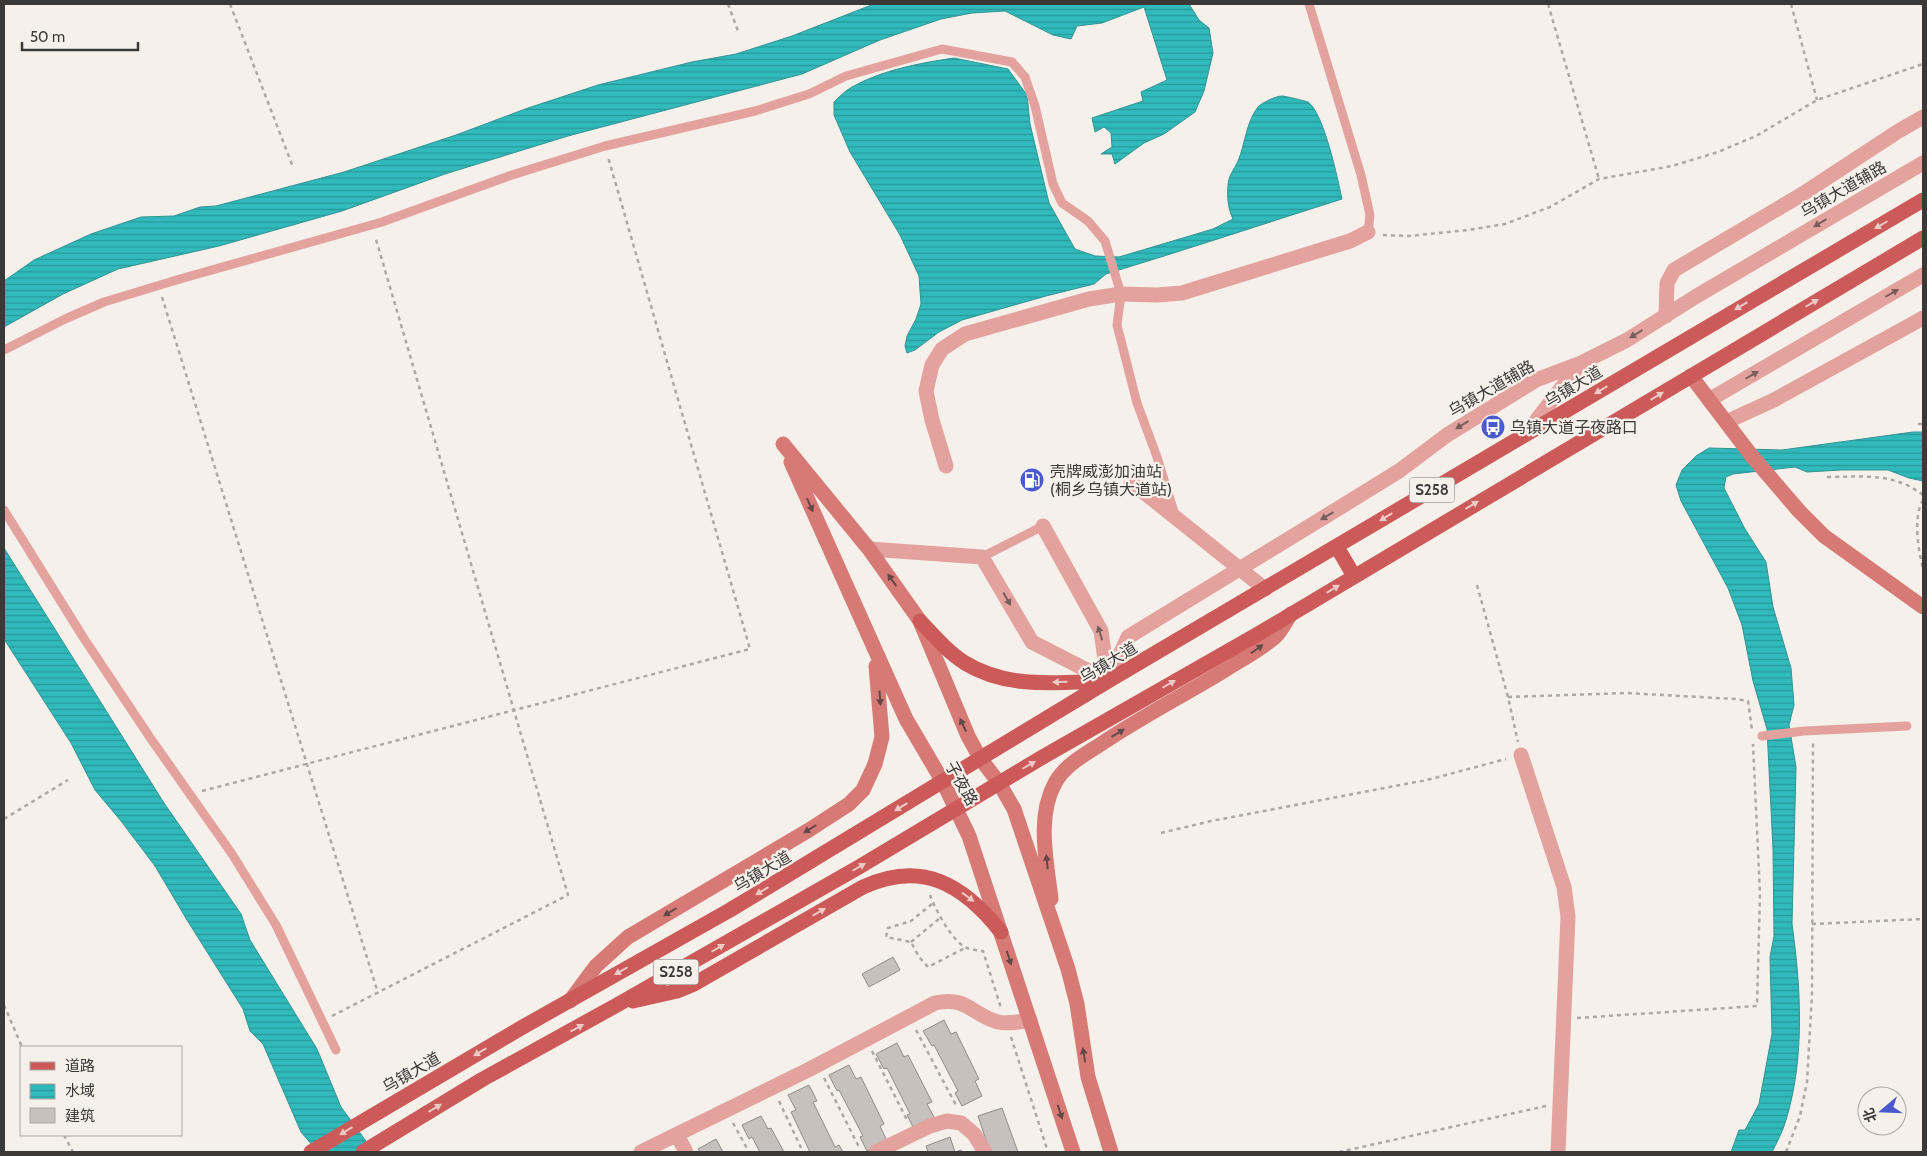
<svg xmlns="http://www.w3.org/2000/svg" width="1927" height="1156" viewBox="0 0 1927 1156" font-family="Cabin,'Noto Sans SC',sans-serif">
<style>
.water{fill:url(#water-rules);stroke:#339393}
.building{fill:#c6c1bc;stroke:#918c88}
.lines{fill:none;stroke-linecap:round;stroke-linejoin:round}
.path{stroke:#aca8a4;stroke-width:2.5;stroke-dasharray:4 4;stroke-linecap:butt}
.lane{stroke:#e3a29e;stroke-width:9}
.street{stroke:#e3a29e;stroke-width:15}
.secondary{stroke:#d77a76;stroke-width:15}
.primary{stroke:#cc5a59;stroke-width:15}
.oneway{fill:#765e5b}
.oneway2{fill:#eccac6}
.oneway3{fill:#624947}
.labels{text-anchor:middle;stroke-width:4.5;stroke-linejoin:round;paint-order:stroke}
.shield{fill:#f6f0eb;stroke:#73706d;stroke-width:1}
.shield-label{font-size:15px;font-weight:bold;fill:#3b3937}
.street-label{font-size:16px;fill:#3b3937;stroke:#f6f0eb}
.poi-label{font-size:16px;fill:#3b3937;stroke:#f6f0eb;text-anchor:start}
</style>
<defs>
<pattern id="water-rules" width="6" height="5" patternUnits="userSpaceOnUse" patternTransform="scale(1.25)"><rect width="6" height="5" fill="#30babb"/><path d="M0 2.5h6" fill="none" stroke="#2a9899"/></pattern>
</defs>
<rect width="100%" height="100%" fill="#f6f0eb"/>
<path class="water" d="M874 4H1189L1199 20 1209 28 1213 53 1204 91 1195 112 1164 134 1144 143 1115 164 1112 154H1101L1112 147 1111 133 1104 127 1095 132 1092 118 1143 101 1141 92 1167 80 1144 7 1102 23 1077 26 1071 39 1053 35 1005 11 972 13 941 19 880 40 802 74 568 136 445 174 342 211 219 246 118 269 63 294 4 327V281L34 260 91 234 141 217 174 216 200 207 216 206 344 172 456 135 528 108 598 85 692 62 736 54 792 36Z
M954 58 1008 69 1027 95 1030 124 1049 203 1075 249 1095 256 1119 257 1213 229 1233 219C1228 209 1227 197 1228 186 1228 176 1234 170 1238 161 1245 145 1246 122 1258 107 1261 103 1276 96 1282 96 1285 96 1305 101 1308 102 1324 113 1338 180 1342 199 1263 224 1185 250 1106 274L1094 284 1046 296 962 320 939 332 915 350 907 353 905 346 907 336 916 319 921 304 919 276 900 235 850 152 834 115V102C839 97 845 91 852 87 882 70 920 63 954 58Z
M1913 432H1923V481L1909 478 1888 470H1841L1807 472 1795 467 1733 474 1726 477 1724 488 1745 529 1766 562 1773 607 1791 668 1794 705 1789 725 1796 767 1792 924C1801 988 1805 1058 1786 1120 1783 1131 1777 1142 1772 1152H1731L1739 1130H1745L1759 1104 1772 1034 1770 957 1774 936 1773 849 1767 729 1753 681 1742 625 1728 588 1681 501 1676 485 1682 470 1696 456 1709 448 1782 450Z
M4 548 164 803 241 914 250 940 317 1049 341 1107 374 1152H318L301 1132 263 1044 250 1031 243 1009 187 920 155 866 121 821 95 790 71 743 4 639Z"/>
<path class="building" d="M893 957 900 970 869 987 862 974Z
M944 1020 951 1034 956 1032 979 1079 975 1081 982 1096 962 1106 955 1093 958 1091 934 1045 932 1046 923 1031Z
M897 1043 904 1057 908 1055 932 1102 927 1104 935 1119 914 1129 907 1115 910 1114 887 1068 884 1069 876 1054Z
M849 1065 856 1079 861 1077 884 1124 880 1126 887 1141 867 1151 860 1137 863 1136 839 1090 837 1091 829 1075Z
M809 1085 817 1101 813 1102 835 1147 839 1145 843 1152H810L791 1112 796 1110 788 1095Z
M1002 1108 1018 1152H990L978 1116Z
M761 1116 768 1129 771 1128 784 1152H760L752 1137 749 1139 742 1125Z
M950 1137 955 1152 961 1150 962 1152H928L926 1146Z
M716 1139 723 1152H700L698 1149Z"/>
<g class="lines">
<path class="path" d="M230 4 293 167
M728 4 738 31
M1548 4 1599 179
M1791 4 1817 100
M1383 235 1409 236 1468 230 1505 224 1550 207 1599 179 1672 166 1718 152 1756 136 1817 100 1923 64
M162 297 378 993
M1918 424H1923
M1827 477C1863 477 1893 472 1923 495
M1923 500C1913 516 1918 550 1923 568
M1477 585 1508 697 1518 742
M1508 697 1627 693 1735 699 1748 701 1752 730
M202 791 750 649 608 157
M4 819 68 780
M1161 833 1211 821 1427 780 1506 759
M930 895C935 909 953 943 967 948 972 950 978 950 983 951L1001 1008
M932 904 911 921 888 928 886 937 911 942 919 957 928 967 965 948
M1812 924 1923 919
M911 942 940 918
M4 1005 22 1047
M332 1016 568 895 375 236
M1577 1018 1757 1006 1760 894 1753 744
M916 1030 957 1107
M1011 1037 1048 1152
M872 1051 907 1120
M824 1078 860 1149
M779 1101 803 1152
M733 1123 749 1152
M64 1135 73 1152
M1339 1152 1546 1106
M1786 1152 1800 1116 1807 1082 1812 994 1813 742"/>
<path class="lane" d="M1309 4 1361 175 1370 215 1368 232
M4 350 65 319 104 302 180 279 382 222 509 176 605 146 755 111 809 94 846 76 942 49 1012 62 1025 77 1035 106 1053 184 1062 203 1088 221 1105 241 1121 294 1117 325 1137 403 1157 457 1175 515
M4 510 83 637 151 739 232 854 276 925 336 1050
M982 557 1043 526
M1762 736 1804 731 1907 726"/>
<path class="street" d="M1666 316 1667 283 1674 270 1801 195 1897 132 1923 117
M1709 400 1923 275
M1726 422 1774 400 1923 318
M1525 435 1580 364
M946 466 932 420 926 391 932 365 942 349 965 334 1089 299 1121 294 1157 295 1182 293 1350 241 1368 232
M1131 482 1265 589
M1043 526 1101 631 1108 681
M869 549 982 557 1032 642 1108 681
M1108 681 1128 637 1344 505 1399 471 1447 435 1536 380 1581 363 1627 340 1695 297 1923 163
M1521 755 1564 887 1568 917 1558 1152
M677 1135 686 1152
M641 1152 810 1069 935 1003C968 996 970 1014 998 1022 1008 1024 1019 1022 1030 1020
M876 1152 930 1126 947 1121 961 1123 974 1134 985 1152"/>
<path class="secondary" d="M1691 376 1751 455 1799 511 1824 536 1923 607
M783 444 869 549 920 621 968 736 980 758 999 783 1014 809 1068 969 1077 1004 1088 1077 1111 1152
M791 462 906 719 943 782 969 836 1073 1152
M1051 899C1047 862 1036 818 1055 783 1065 765 1084 755 1101 744 1141 717 1184 695 1225 670 1242 659 1262 649 1276 636 1282 630 1286 621 1291 614
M570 1001 596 966 628 937 809 830 849 804 863 790 875 764 882 737 876 666"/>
<path class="primary" d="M1337 547 1354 576
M920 621C934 636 948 652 965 663 1009 690 1060 682 1108 681
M633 1001 677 991 694 984 863 887C922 860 963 884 1001 932
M311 1152 521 1028 730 910 1108 681 1923 200
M363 1152 483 1079 617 1005 859 867 1041 758 1258 634 1923 238"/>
</g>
<defs><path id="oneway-solid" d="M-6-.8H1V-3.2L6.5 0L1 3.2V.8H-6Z" transform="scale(1.25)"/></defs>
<g class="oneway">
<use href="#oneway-solid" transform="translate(1820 223) rotate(149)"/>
<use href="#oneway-solid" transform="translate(1892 293) rotate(-30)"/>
<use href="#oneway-solid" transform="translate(1636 334) rotate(149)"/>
<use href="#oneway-solid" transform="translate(1752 375) rotate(-30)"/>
<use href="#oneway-solid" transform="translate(1462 425) rotate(149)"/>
<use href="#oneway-solid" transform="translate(1327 516) rotate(149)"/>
<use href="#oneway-solid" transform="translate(1007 599) rotate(60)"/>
<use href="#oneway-solid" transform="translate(1100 633) rotate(-107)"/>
</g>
<g class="oneway2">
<use href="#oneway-solid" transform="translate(1881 225) rotate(150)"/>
<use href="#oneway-solid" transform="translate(1812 303) rotate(-30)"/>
<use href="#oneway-solid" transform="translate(1741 306) rotate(149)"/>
<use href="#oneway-solid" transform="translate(1601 390) rotate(149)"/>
<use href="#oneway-solid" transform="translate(1657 396) rotate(-31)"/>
<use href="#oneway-solid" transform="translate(1472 505) rotate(-31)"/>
<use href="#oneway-solid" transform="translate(1386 517) rotate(149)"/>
<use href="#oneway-solid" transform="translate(1333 589) rotate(-31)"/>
<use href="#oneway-solid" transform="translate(1060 682) rotate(178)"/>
<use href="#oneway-solid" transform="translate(1169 684) rotate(-30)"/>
<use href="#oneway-solid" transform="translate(1029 765) rotate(-30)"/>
<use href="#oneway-solid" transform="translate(901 807) rotate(149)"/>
<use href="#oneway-solid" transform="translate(859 867) rotate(-30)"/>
<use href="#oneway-solid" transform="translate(762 891) rotate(149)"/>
<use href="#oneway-solid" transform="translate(968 897) rotate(36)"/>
<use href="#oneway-solid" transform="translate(819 912) rotate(-30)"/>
<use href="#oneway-solid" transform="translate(718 948) rotate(-30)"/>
<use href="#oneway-solid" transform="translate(621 971) rotate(150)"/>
<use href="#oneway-solid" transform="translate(577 1028) rotate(-29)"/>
<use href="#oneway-solid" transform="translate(480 1052) rotate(149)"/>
<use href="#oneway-solid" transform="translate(435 1108) rotate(-31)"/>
<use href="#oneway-solid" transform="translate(346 1131) rotate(149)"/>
</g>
<g class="oneway3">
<use href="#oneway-solid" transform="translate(810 505) rotate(66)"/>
<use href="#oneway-solid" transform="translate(892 580) rotate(-125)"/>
<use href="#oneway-solid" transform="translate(1257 649) rotate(-35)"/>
<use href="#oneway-solid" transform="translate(880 698) rotate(86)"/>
<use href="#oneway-solid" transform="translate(963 725) rotate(-115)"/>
<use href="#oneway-solid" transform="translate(1118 733) rotate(-31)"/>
<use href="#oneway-solid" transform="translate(810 829) rotate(148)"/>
<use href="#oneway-solid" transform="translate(1047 862) rotate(-96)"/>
<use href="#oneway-solid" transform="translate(670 912) rotate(149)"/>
<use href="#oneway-solid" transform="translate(1009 958) rotate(72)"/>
<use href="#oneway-solid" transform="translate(1084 1055) rotate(-99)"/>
<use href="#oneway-solid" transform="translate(1060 1112) rotate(72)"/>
</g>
<defs>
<symbol id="bus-disc" viewBox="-11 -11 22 22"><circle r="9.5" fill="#4959ce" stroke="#f6f0eb"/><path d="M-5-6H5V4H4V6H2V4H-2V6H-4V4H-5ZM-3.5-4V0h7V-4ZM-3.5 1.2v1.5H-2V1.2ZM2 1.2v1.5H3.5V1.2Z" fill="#fff"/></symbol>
<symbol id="fuel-disc" viewBox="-11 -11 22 22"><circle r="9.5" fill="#4959ce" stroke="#f6f0eb"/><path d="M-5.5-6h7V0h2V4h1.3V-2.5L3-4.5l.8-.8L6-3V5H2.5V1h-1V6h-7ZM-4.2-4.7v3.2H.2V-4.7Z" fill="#fff"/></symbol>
</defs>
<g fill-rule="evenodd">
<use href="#bus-disc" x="1479" y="413" width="28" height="28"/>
<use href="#fuel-disc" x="1018" y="466" width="28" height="28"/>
</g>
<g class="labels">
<g class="shield">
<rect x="1409.5" y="477.5" width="45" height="25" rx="4"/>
<rect x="653.5" y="959.5" width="45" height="25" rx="4"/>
</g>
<g class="shield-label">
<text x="1432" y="495">S258</text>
<text x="676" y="977">S258</text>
</g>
<g class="street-label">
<text transform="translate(1843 189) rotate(-30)" y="6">乌镇大道辅路</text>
<text transform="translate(1573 386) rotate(-31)" y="6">乌镇大道</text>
<text transform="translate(1491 388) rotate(-30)" y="6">乌镇大道辅路</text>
<text transform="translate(1108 662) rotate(-31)" y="6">乌镇大道</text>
<text transform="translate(962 783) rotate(61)" y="6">子夜路</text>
<text transform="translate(762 871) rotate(-31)" y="6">乌镇大道</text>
<text transform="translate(411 1072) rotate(-30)" y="6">乌镇大道</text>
</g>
<g class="poi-label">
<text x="1510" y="433">乌镇大道子夜路口</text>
<text x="1050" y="477">壳牌威澎加油站<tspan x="1050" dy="18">(桐乡乌镇大道站)</tspan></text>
</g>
</g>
<rect width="1927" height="1156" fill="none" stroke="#3b3937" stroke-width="10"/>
<rect x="20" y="1046" width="162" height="90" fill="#f6f0eb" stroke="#aba7a3"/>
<rect x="30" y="1062" width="25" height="8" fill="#cc5a59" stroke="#aba7a3"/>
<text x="65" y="1071" font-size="15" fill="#3b3937">道路</text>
<rect x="30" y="1084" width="25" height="15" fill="url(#water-rules)" stroke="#aba7a3"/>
<text x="65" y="1096" font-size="15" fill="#3b3937">水域</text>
<rect x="30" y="1108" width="25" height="15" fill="#c6c1bc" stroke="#aba7a3"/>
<text x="65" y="1121" font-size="15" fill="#3b3937">建筑</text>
<g transform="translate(1882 1111) rotate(251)"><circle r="24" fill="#f6f0eb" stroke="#aba7a3"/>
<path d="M0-4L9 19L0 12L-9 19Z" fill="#4959ce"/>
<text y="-8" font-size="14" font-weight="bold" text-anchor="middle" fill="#3b3937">北</text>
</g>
<path d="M22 42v8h116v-8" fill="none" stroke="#3b3937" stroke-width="2.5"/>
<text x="30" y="42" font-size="15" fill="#3b3937" stroke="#f6f0eb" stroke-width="4" paint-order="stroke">50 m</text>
</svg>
